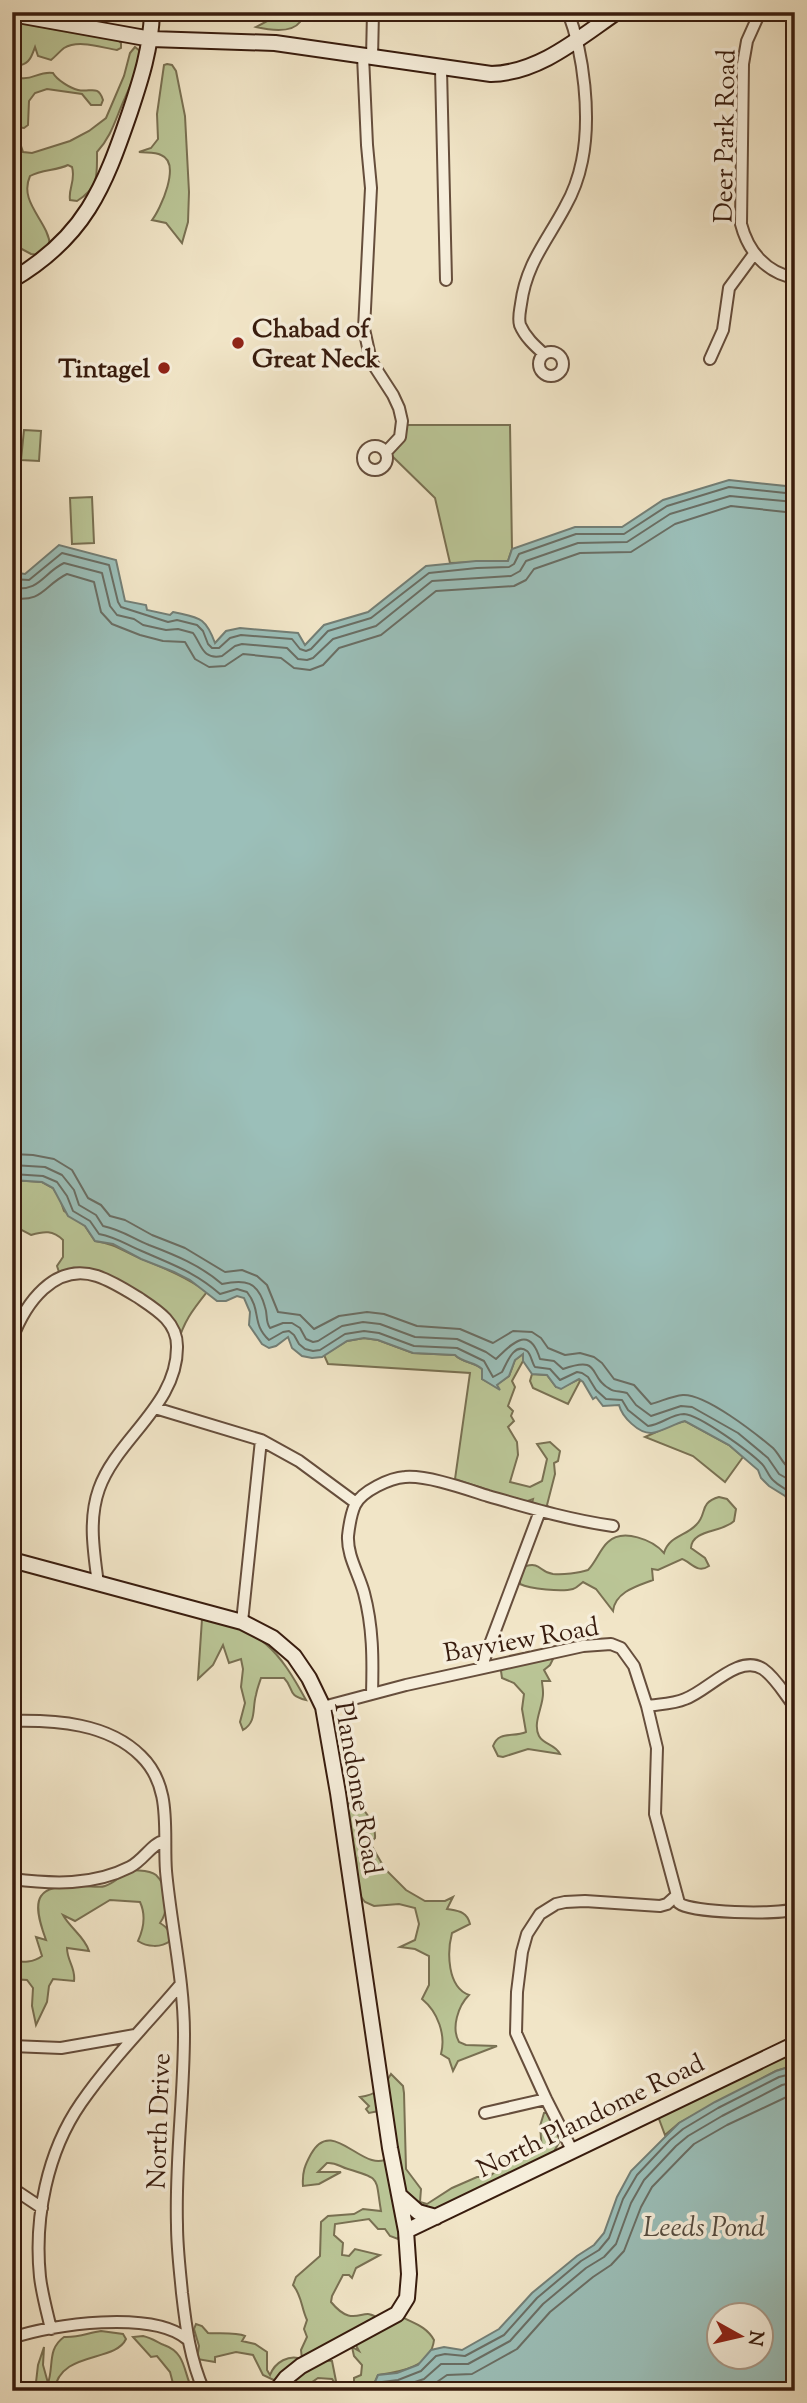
<svg xmlns="http://www.w3.org/2000/svg" width="807" height="2403" viewBox="0 0 807 2403" font-family="'Sorts Mill Goudy',serif">
<style>
.green{fill:#bac596;stroke:#797052;stroke-width:2}
.water{fill:#9bbfb9;stroke:#737e75;stroke-width:2;fill-rule:evenodd}
.lines{fill:none;stroke-linecap:round;stroke-linejoin:round}
.shore{stroke:#6a6e64;stroke-width:2}
.street-casing{stroke:#664e3c;stroke-width:14}
.secondary-casing{stroke:#381c0e;stroke-width:18}
.street{stroke:#f6eedb;stroke-width:10}
.secondary{stroke:#f6eedb;stroke-width:14}
.poi-dot{fill:#8f2418;stroke:#f6eedb;stroke-width:2.5}
.labels{text-anchor:middle;stroke-width:7;stroke-linejoin:round;paint-order:stroke}
.street-label{font-size:26px;fill:#381c0e;stroke:#f6eedb}
.poi-label{font-size:26px;font-weight:bold;fill:#381c0e;stroke:#f6eedb;text-anchor:start}
.water-label{font-size:28px;font-style:italic;fill:#564d41;stroke:#f6eedb}
</style>
<rect width="100%" height="100%" fill="#f1e5c7"/>
<filter id="stains"><feTurbulence type="fractalNoise" baseFrequency=".00286" numOctaves="4"/><feColorMatrix values="0 0 0 0 .2 0 0 0 0 .09 0 0 0 0 .02 0 0 0 .5 -.17"/></filter>
<radialGradient id="worn" r=".72"><stop offset=".6" stop-color="#630" stop-opacity="0"/><stop offset="1" stop-color="#630" stop-opacity=".3"/></radialGradient>
<path class="green" d="M247 12H299L300 22C291 34 269 30 256 27L271 19 253 16Z
M12 18 116 38 121 43V48L117 50C102 48 79 39 64 48 60 51 56 56 51 60L38 56 35 47C32 55 30 63 21 65L18 72 21 78C33 80 39 71 53 73 57 80 70 88 78 90 90 93 98 84 103 100L101 105H91L82 94 47 89 35 93 29 101 28 125 24 128 17 127 12 121Z
M135 47 140 51C139 69 132 81 125 98 116 117 112 136 97 152 97 176 99 187 77 201L70 200C68 189 76 180 72 167L68 165C56 171 42 169 30 176 18 203 49 221 50 246L39 255 31 254 18 247 12 224V136L20 143 23 152 32 153 70 141 89 131 106 118 124 76 130 53Z
M167 64 172 65 176 71 185 116 189 192 188 222 182 243 166 223 152 220C160 210 182 163 161 155 155 152 146 153 139 152L151 148 158 139 157 114 164 65Z
M404 425H510L512 549 508 561 450 563 435 498 389 453Z
M24 430 41 431 39 461 21 460Z
M92 497 94 543 72 544 70 498Z
M12 1180 42 1182 53 1188 60 1199 64 1211 85 1226 95 1241C116 1244 124 1252 142 1259 166 1269 186 1277 207 1292 192 1311 184 1321 177 1345L174 1330 120 1286 59 1272 57 1266 63 1257V1240C53 1230 44 1231 31 1235L12 1225Z
M364 1338 378 1340 413 1353 455 1355C463 1363 474 1362 482 1369V1379L498 1388 496 1385 509 1376 515 1360 523 1354V1361L512 1381 515 1387 508 1406 513 1411 511 1416 514 1421 508 1427 517 1442 518 1455 510 1482 530 1487 542 1481 547 1459 537 1444 550 1442 560 1451 558 1461 554 1463 555 1474 547 1505 549 1508 532 1503 533 1499 525 1502 516 1498 514 1500 500 1494 489 1493 488 1490 455 1479 470 1373 328 1364 324 1355 347 1341Z
M532 1374 547 1375 556 1387 567 1385 579 1379 580 1381 568 1404 533 1388 530 1381Z
M685 1421 729 1445 743 1457 725 1482 693 1456 645 1437 674 1424Z
M719 1497 727 1499 736 1509 734 1521C722 1533 692 1529 691 1548L705 1558 709 1566C697 1574 691 1562 682 1559L658 1570 652 1569 653 1580C637 1586 615 1592 613 1611L596 1589 583 1582C579 1585 577 1588 573 1589 562 1592 530 1589 520 1584V1575L526 1566C541 1562 539 1572 553 1574 563 1575 579 1573 588 1570 596 1562 600 1549 608 1542 623 1528 653 1540 664 1553 669 1536 686 1536 696 1525 708 1514 698 1503 719 1497Z
M202 1619C261 1627 279 1651 306 1700 286 1695 295 1689 284 1678H261C259 1684 257 1689 256 1695 252 1708 257 1722 243 1730L240 1722 245 1703 241 1687 243 1669 241 1659 229 1663 223 1645 213 1665 198 1679Z
M548 1658 553 1659 550 1665 544 1670 550 1681H542C542 1684 543 1688 543 1692 544 1705 532 1723 539 1736 544 1745 555 1744 560 1754L528 1749 503 1757 498 1756 493 1746C499 1730 513 1738 526 1732L522 1709 524 1694 514 1683 502 1678 501 1671 505 1667Z
M352 1803C365 1807 376 1824 375 1838L370 1843 385 1869 406 1890 425 1901H445L453 1897 447 1909C458 1911 467 1911 470 1924L452 1933C447 1952 447 1987 469 1995 458 2006 451 2028 459 2042L466 2045 497 2046 458 2061 453 2071 449 2059 441 2054C446 2035 438 2012 422 1999L429 1985V1956L415 1949 400 1947 415 1940 419 1924 415 1908 399 1904 374 1906 365 1902 358 1893 356 1859 353 1851 346 1804Z
M133 1870C141 1871 150 1870 156 1875 168 1886 169 1911 160 1923 168 1928 170 1931 170 1941 161 1948 147 1947 138 1941 144 1928 146 1915 140 1902L110 1900 75 1921 63 1915C70 1928 85 1937 89 1951L67 1948C67 1961 76 1968 74 1981L53 1979 49 1986 47 2002 36 2025 32 2006 33 1988 27 1980 12 1979V1961C23 1962 33 1963 42 1956L36 1937 46 1940C30 1897 36 1884 84 1886 90 1886 100 1888 105 1886 115 1883 123 1873 133 1870Z
M795 2044V2065L776 2071 679 2123 665 2135 656 2111Z
M391 2074 403 2086 404 2093 406 2169 421 2189 420 2202 427 2204 452 2188 477 2177H489L508 2160 520 2158 529 2151 542 2150 540 2126 544 2113H548L561 2139 551 2157 440 2213 409 2204 398 2239 390 2236 385 2229H378L369 2219 335 2224 334 2235 343 2243 342 2255 349 2256 355 2249 380 2255 356 2268 352 2278 349 2275H343L332 2296 331 2302C355 2331 363 2304 378 2319L397 2314C410 2323 425 2324 434 2340 431 2367 401 2372 378 2375L371 2391H354V2378L361 2375 362 2365 354 2356 352 2347 359 2351 352 2338 320 2360 332 2361 337 2386 332 2379 318 2378 302 2389 280 2391 276 2381 263 2375 253 2355 236 2352 215 2357V2362L197 2359 199 2346 194 2329 196 2324 202 2326 208 2333C219 2334 236 2332 245 2336L242 2341 255 2344 267 2352V2370L270 2375C275 2362 289 2354 302 2359L301 2350 307 2337 304 2329 307 2320C301 2307 302 2296 293 2285L296 2277 320 2256 321 2222 328 2216 354 2214 363 2209 381 2211C375 2177 382 2179 348 2169 340 2167 336 2162 327 2163L318 2172H341L319 2184 303 2186C302 2172 305 2165 311 2154 333 2114 364 2177 390 2157L379 2111 369 2113 366 2109 369 2106 360 2097C376 2095 383 2088 391 2074Z
M101 2331 123 2334 126 2339C115 2363 60 2350 54 2391H35L38 2365 44 2347 43 2365 48 2383C54 2366 47 2349 64 2337 77 2338 88 2333 101 2331Z
M143 2336C152 2338 157 2342 164 2345 187 2353 183 2373 193 2391H175L170 2372 157 2356 151 2357 133 2337Z"/>
<path class="water" d="M729 480 795 487V1510L785 1496 769 1486 761 1478 758 1470 729 1445 685 1421C674 1424 663 1431 652 1433 639 1434 622 1417 619 1405L603 1406 596 1397 593 1399 583 1382 579 1379 561 1389 556 1387 547 1375 532 1374 523 1361V1354L515 1360 509 1376 497 1385 500 1390 482 1379V1369C475 1362 463 1363 455 1355L413 1353 378 1340 364 1338 347 1341 322 1357 312 1358 302 1356 292 1348 288 1337 276 1346 269 1348 262 1344 249 1325 250 1312 244 1298 237 1296 226 1301H217L190 1280 174 1272 141 1259 113 1244 95 1241 85 1226 68 1216 53 1188 42 1182 12 1180V572L25 574 59 545 116 560 125 601 146 605 147 610 170 615 173 612C199 618 205 616 215 643L226 631 240 628 298 633 305 645 324 625 368 612 426 566 476 561H508L512 549 575 527H622L663 500Z
M795 2065V2391H371L378 2375 397 2373 418 2365 431 2350 444 2347 462 2350 499 2329 532 2293 577 2256 594 2245 604 2233 617 2197 631 2171 679 2123 715 2102 776 2071ZM720 2316H762V2358H720Z"/>
<g class="lines">
<path class="shore" d="M12 579 29 580 62 553 109 565 118 602 121 607 168 622 177 620 197 625 203 631 208 644 212 648H219L230 638 241 635 292 639 300 649 306 651 311 649 328 631 371 618 429 573 477 568 509 567 514 564 519 554 576 534H624L667 506 729 487 795 494
M12 588C40 592 43 573 64 563L102 573 110 606 117 615 134 619 143 625 166 630 178 629 193 633C202 645 202 660 222 656L235 646 242 644 287 648 298 659 307 660 313 658 333 639 376 626 432 581 511 576 520 571 526 561 578 543 627 542 670 514 730 496 795 502
M12 598C43 603 44 585 67 574L94 582 101 612 112 624 140 635 163 641 185 642 195 659 209 667 225 666 243 654 281 658 294 668 310 670 323 665 339 648 381 635 436 591 514 586 526 580 534 569 580 553 631 552 675 524 731 506 795 513
M12 1154 33 1155 54 1159 72 1170 88 1198 101 1205 110 1216 125 1220 152 1235 185 1248 225 1272 242 1270 257 1276 267 1285 278 1312 300 1315 314 1329 339 1316 367 1312 384 1314 417 1326 460 1329 493 1343 513 1331 532 1332 541 1338 548 1348 565 1355 580 1353 594 1357 602 1363 614 1379 634 1385 651 1404C662 1401 672 1396 683 1395 706 1394 755 1433 773 1448 781 1456 783 1467 795 1471
M12 1165 45 1167 62 1175 74 1190 79 1205 96 1215 103 1226C122 1230 132 1238 149 1245 175 1255 200 1265 222 1284 245 1279 258 1281 265 1307 268 1315 265 1321 270 1328L283 1323H292L300 1328 306 1339 313 1342 318 1341 342 1326 363 1322 380 1324 415 1337 457 1339 486 1352 496 1359C511 1345 529 1323 540 1359L554 1361 563 1369C603 1355 587 1377 610 1389 614 1392 621 1391 627 1393L636 1405 651 1416 681 1406 692 1407 738 1433 768 1458 779 1474 795 1483
M12 1174 43 1176 57 1182 67 1196 73 1211 90 1221 99 1234C119 1238 126 1245 144 1252 173 1265 195 1272 220 1294L237 1289 247 1292C262 1311 251 1323 269 1340L283 1332 289 1331 294 1335 299 1344 305 1349 313 1351 320 1350 345 1334 364 1331 379 1333 414 1346 457 1348 484 1361 493 1377 502 1372C506 1365 514 1341 527 1351 531 1354 532 1363 535 1367L550 1369 560 1380 577 1372 582 1373 588 1377 596 1390 606 1399 622 1400 628 1410 648 1426C661 1425 671 1414 684 1414 700 1415 750 1452 762 1464 767 1469 768 1476 774 1481 781 1488 789 1489 795 1498
M379 2391 382 2382 398 2380 421 2371 436 2356 445 2354 465 2356 504 2335 537 2298 581 2261 599 2250 609 2238 623 2199 637 2175 670 2140 683 2129 718 2108 779 2077 795 2073
M388 2391 424 2379 441 2364H468L510 2341 543 2304 586 2268 604 2257 616 2244 631 2203 644 2180 676 2146 688 2136 722 2116 782 2085 795 2082
M424 2391 447 2375 472 2374 517 2349 550 2312 593 2277 611 2265 624 2251 641 2207 652 2187 684 2154 694 2144 727 2125 795 2093"/>
<defs>
<path id="street" d="M760 12 747 41 743 64 741 224C748 251 766 273 795 278
M363 56 367 145 371 188 364 329 371 361 393 395 399 408 402 421 400 437 386 452
M372 58 373 12
M441 69 446 280
M539 364a12 12 0 1 1 24 0a12 12 0 1 1-24 0Z
M544 354C535 346 525 337 520 325 518 318 520 311 521 304 526 264 547 241 565 207 573 193 579 176 582 161 591 117 584 54 568 12
M710 359 723 330 729 288 754 254
M363 458a12 12 0 1 1 24 0a12 12 0 1 1-24 0Z
M12 1339C25 1304 54 1262 97 1276 112 1281 126 1290 139 1298 157 1310 177 1322 177 1346 178 1405 117 1438 99 1489 88 1520 94 1552 98 1584
M155 1408 261 1440 299 1461 356 1503
M242 1622 261 1440
M481 1668 540 1511
M372 1694C373 1659 373 1627 364 1593 359 1574 347 1556 348 1536 349 1527 351 1514 355 1505 362 1491 390 1478 405 1477 427 1475 466 1489 488 1496 530 1508 570 1520 613 1526
M647 1706C660 1704 674 1704 685 1699 708 1691 739 1653 763 1669 776 1678 785 1695 795 1707
M323 1707 406 1685 583 1646 611 1644 621 1648 634 1666 647 1706 657 1748 655 1814 679 1903C691 1913 777 1915 795 1909
M12 1721C56 1720 108 1723 141 1756 173 1787 163 1832 166 1871 171 1926 184 1980 184 2034 184 2098 175 2161 177 2225 177 2248 180 2271 182 2293 186 2328 190 2359 204 2391
M12 1879C52 1884 93 1886 130 1867 144 1860 152 1843 164 1841
M12 2046 61 2048 135 2035
M485 2113 546 2099
M572 2150 546 2099 516 2033 517 1992 522 1952 527 1934 540 1914 556 1904 565 1902 585 1901 660 1906 667 1904 677 1895
M12 2188 42 2208
M51 2329C47 2312 42 2294 40 2277 34 2218 47 2152 81 2103 110 2061 147 2024 180 1985
M12 2338C52 2324 152 2310 187 2339"/>
<path id="secondary" d="M12 14 151 39 275 43 491 74C539 73 579 38 617 12
M12 280C85 237 104 188 130 112 141 79 151 48 152 12
M12 1560 242 1622 273 1638 294 1656 309 1678 323 1707 338 1793 390 2148 406 2231 409 2274 407 2298 397 2314 301 2366 286 2378 276 2391
M400 2196 418 2212 436 2217
M406 2231 795 2044"/>
</defs>
<use href="#street" class="street-casing"/>
<use href="#secondary" class="secondary-casing"/>
<use href="#street" class="street"/>
<use href="#secondary" class="secondary"/>
</g>
<g class="poi-dot">
<circle cx="238" cy="343" r="7"/>
<circle cx="164" cy="368" r="7"/>
</g>
<g class="labels">
<g class="street-label">
<text transform="translate(724 136) rotate(-89)" y="9">Deer Park Road</text>
<text transform="translate(521 1639) rotate(-10)" y="9">Bayview Road</text>
<text transform="translate(359 1788) rotate(80)" y="9">Plandome Road</text>
<text transform="translate(590 2115) rotate(-26)" y="9">North Plandome Road</text>
<text transform="translate(158 2121) rotate(-88)" y="9">North Drive</text>
</g>
<g class="poi-label">
<text x="252" y="337">Chabad of<tspan x="252" dy="30">Great Neck</tspan></text>
<text x="150" y="377" text-anchor="end">Tintagel</text>
</g>
<g class="water-label">
<text x="704" y="2236">Leeds Pond</text>
</g>
</g>
<rect width="807" height="2403" fill="none" stroke="#f1e5c7" stroke-width="42"/>
<rect x="14" y="14" width="779" height="2375" fill="none" stroke="#381c0e" stroke-width="3.5"/>
<rect x="21" y="21" width="765" height="2361" fill="none" stroke="#381c0e" stroke-width="2"/>
<g transform="translate(740 2336) rotate(98)"><circle r="33" fill="#f6eedb" stroke="#aa9a89" stroke-width="2"/>
<path d="M0-5L12 26L0 18L-12 26Z" fill="#8f2418"/>
<text y="-10" font-size="19" font-weight="bold" text-anchor="middle" fill="#381c0e">N</text>
</g>
<rect width="100%" height="100%" filter="url(#stains)"/>
<rect width="100%" height="100%" fill="url(#worn)"/>
</svg>
